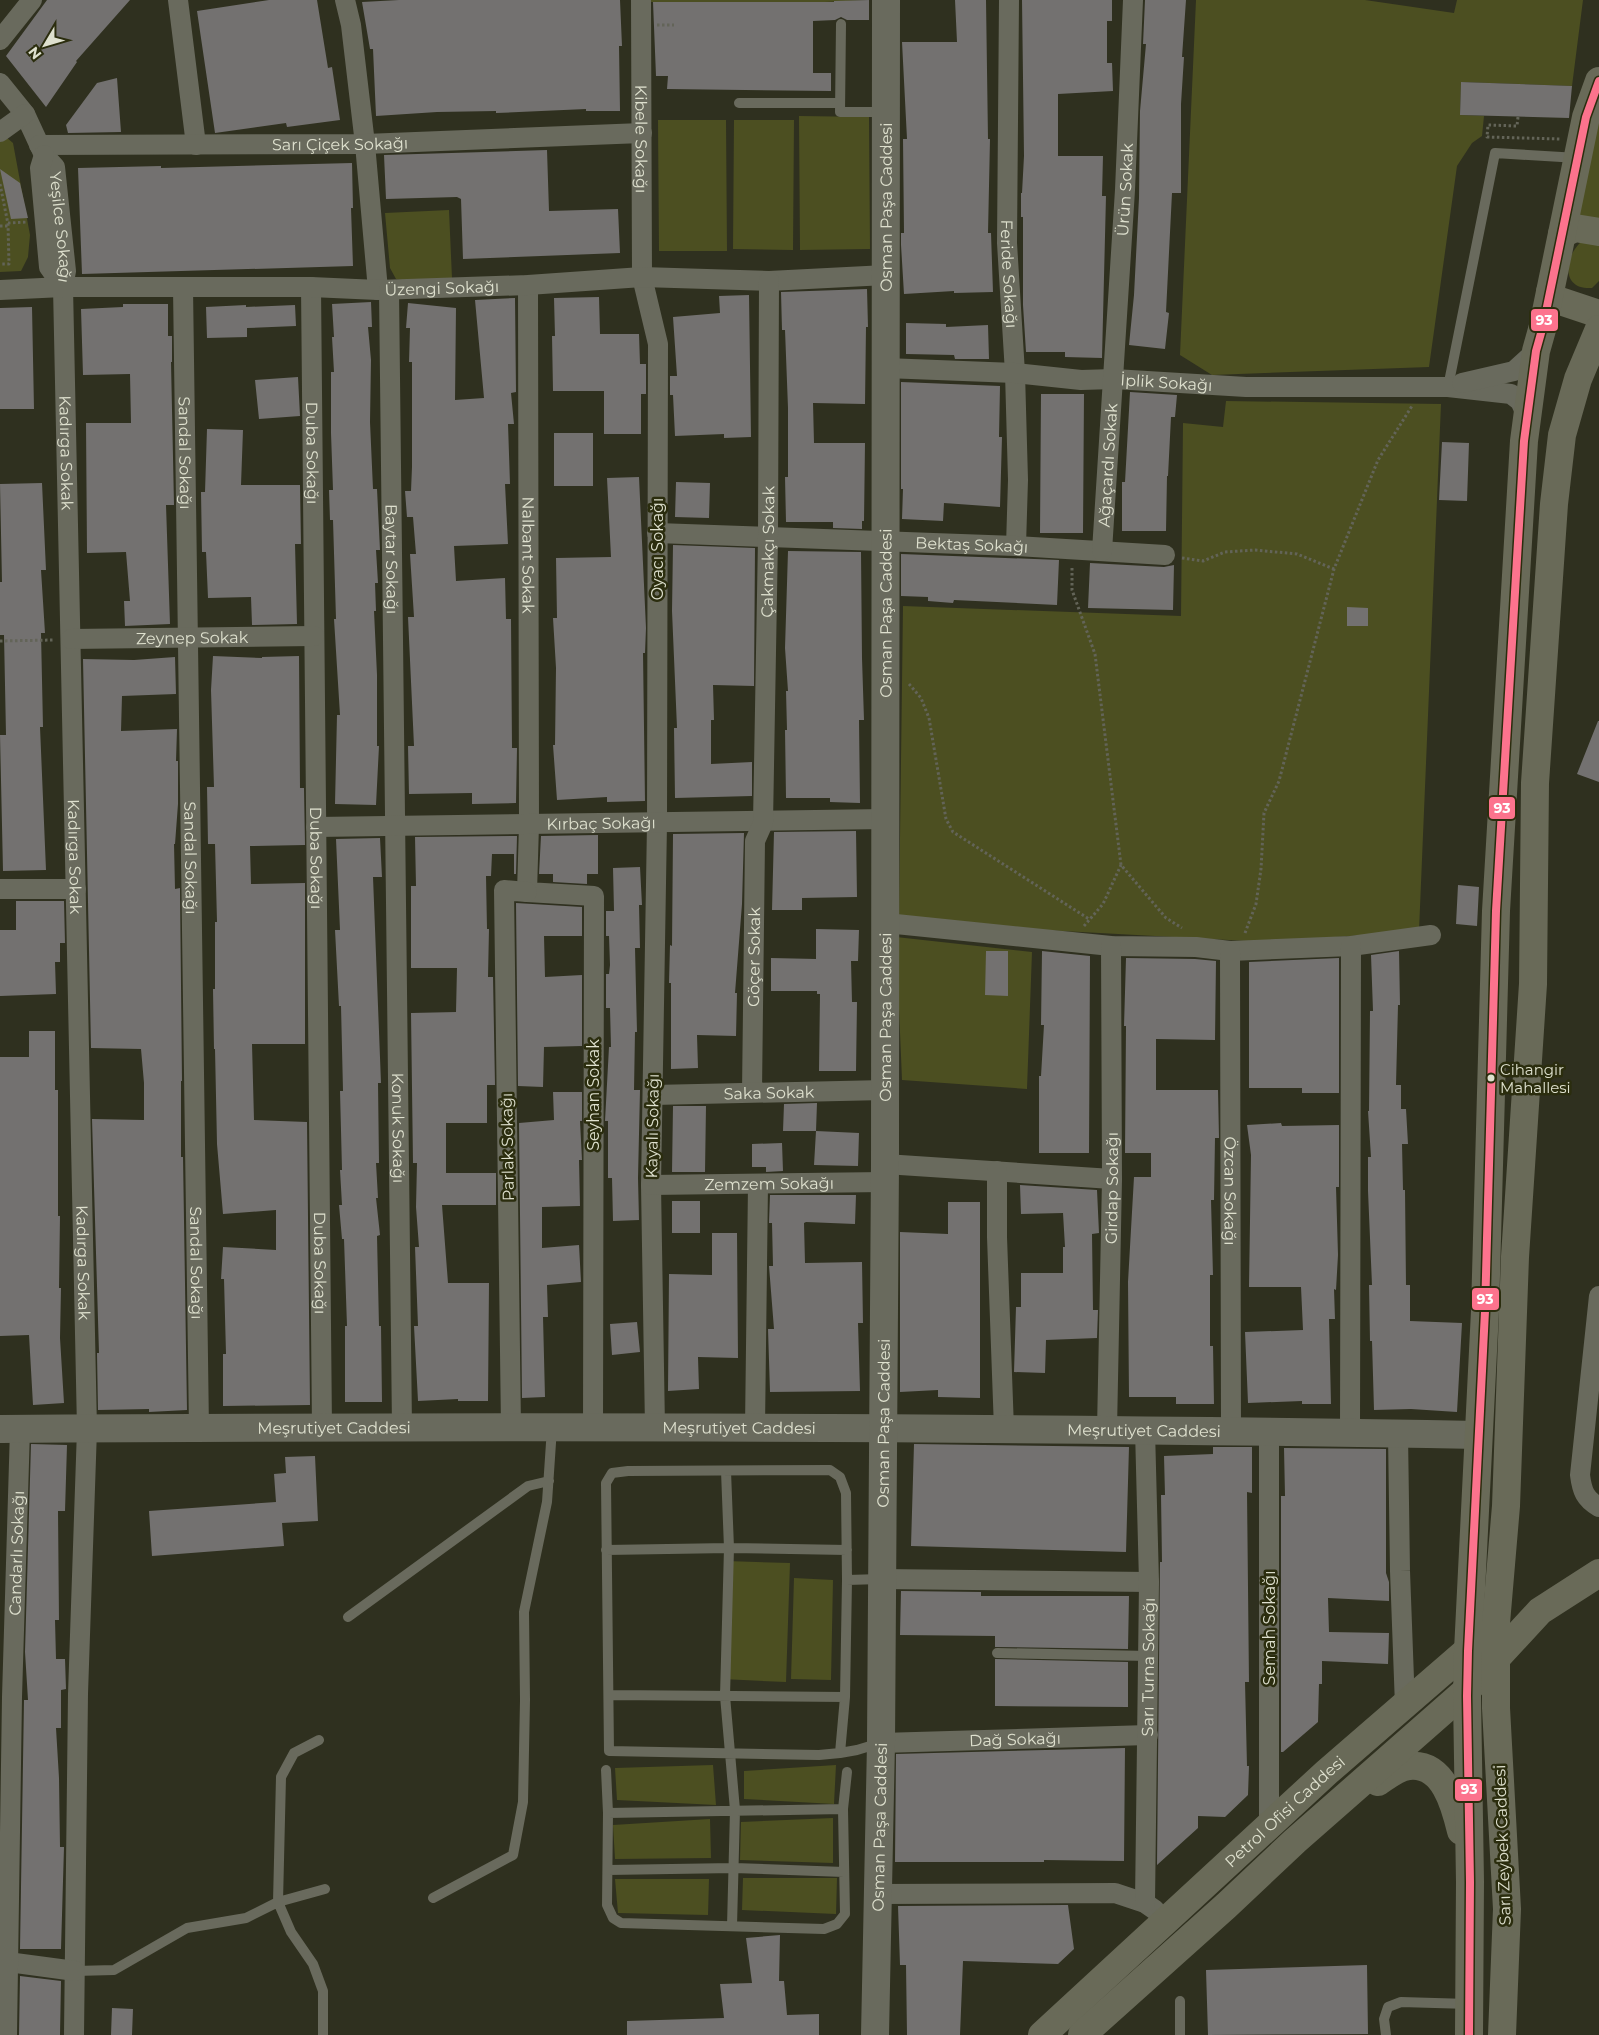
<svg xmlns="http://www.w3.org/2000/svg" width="1599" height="2035" viewBox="0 0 1599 2035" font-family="Montserrat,sans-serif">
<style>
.green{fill:#4c4f21}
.building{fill:#737170}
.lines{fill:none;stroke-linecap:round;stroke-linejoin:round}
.path{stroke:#636458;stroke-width:3;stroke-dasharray:2.5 2.5;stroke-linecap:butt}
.service{stroke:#696a5d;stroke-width:10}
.minor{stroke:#696a5d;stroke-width:20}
.secondary{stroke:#696a5d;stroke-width:28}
.primary{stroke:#696a58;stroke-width:28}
.bus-1-casing{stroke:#2b2d0e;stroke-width:11}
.bus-1{stroke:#fc738d;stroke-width:8}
.bus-dot{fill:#dee0ce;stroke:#2b2d0e;stroke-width:2}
.labels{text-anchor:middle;stroke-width:5;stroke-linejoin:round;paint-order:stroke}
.bus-label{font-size:15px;fill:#dee0ce;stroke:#2b2d0e;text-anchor:start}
.street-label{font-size:16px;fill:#dee0ce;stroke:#2b2d0e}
.line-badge{stroke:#2b2d0e;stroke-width:2}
.badge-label{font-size:14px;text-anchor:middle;font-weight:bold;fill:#fff}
</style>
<rect width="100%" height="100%" fill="#2f301f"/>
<path class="green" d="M651 0H869L825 2H651Z
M1196 0H1365L1454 13 1457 0H1583L1572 86 1461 82 1460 115 1484 116 1482 136 1472 143 1457 166 1429 367 1212 375 1180 355Z
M799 116 869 117 870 249 800 250Z
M1599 118V220L1577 215Z
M658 120H726L727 251H659Z
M734 120H794L793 250 733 249Z
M6 137 13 143 30 235 28 257 21 271 0 272V142Z
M449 210 452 278 408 281 396 279 390 268 385 213Z
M1585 239 1599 244V281L1592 288C1558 290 1565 252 1585 239Z
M1226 401 1441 404 1419 931 1266 942 1044 930 899 915 903 606 1181 616 1183 423 1223 427Z
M896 937 1032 952 1027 1089 902 1080Z
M726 1561 790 1563 786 1682 722 1679Z
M794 1578 833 1580 831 1680 791 1679Z
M713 1765 716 1805 617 1800 615 1768Z
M836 1765 834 1804 744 1799V1771Z
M833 1818V1863L740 1860 741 1822Z
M710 1819 711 1858 615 1859 613 1825Z
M743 1878H837L836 1914 742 1910Z
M615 1879H709L708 1915 618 1913Z"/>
<path class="building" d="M47 0H130L76 61 77 62 46 107 6 56Z
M269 0H317L328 68 332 67 340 120 287 127 286 123 215 133 197 11Z
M399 0H620L622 46H619L620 111H586V109L496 113V111L437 112 376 116 373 49H370L362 2Z
M869 0V20H847L841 17 835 20 813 21V73H831V91L667 89 668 76H656L653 2H834V1Z
M955 0H986L988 139H990L988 233H991L993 292 954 293V291L904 294 901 245V233H904L903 139H907L902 42H957Z
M1022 0H1112V21H1107V63H1112L1113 91 1058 94V156H1103L1102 196H1106L1102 358 1065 357V352H1026L1023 305V217H1021V193H1022L1024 156Z
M1145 0H1186L1182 57H1184L1181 104V193H1172L1166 312 1169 313 1165 349 1129 345 1134 295 1139 198 1140 111 1146 44H1143Z
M117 78 121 132 68 133 66 125 97 83Z
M1461 82 1572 86 1569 118 1460 115Z
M547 150 549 211 618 209 620 253 463 259 461 199 457 197 386 199 384 155Z
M352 163 353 208H351L353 266 82 274 78 168 161 166V168Z
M0 169 20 183 28 218 11 219Z
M867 289 868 327H866L865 404 813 403 814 443H865L864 521H862V529L833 528V522H786L785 477H788V408L785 330H782L781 292Z
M749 295 751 437 724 438V434L675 436 673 395H670V376H677L673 317 720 313 719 296Z
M599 297 600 334H639L640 364H646V394H641V434H604V391H553L552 336H555L554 298Z
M515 298 516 392 511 393 514 424H508L510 484H505L508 544 454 546 456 581 505 578 506 619H511L512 748H517L516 803 472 804V793L409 794 408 746H414L408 617H414L410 554H416L413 517H407L405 491H411L412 467V362H409L410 328H406L408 303 456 308 455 400 484 398 475 300Z
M371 302 372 327H368L371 360 370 422 373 489H377L380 550H376L378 583H375L376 611H374L377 675V746H379L376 805 335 804 337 715H340L334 619H336L333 520H330L329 490H333L331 433V372H334L332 337H334L332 304Z
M123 304H168V336H172V362H171L174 505H166L170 624 125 626 124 601H130L126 552 87 553 86 423H131L130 374 83 375 81 309 123 307Z
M246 305V307L295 305 296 326 247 328V337L207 338 206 307Z
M32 307 34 409H0V308Z
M906 323 946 324V327L988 325 989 359H955L954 355 906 354Z
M298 377 300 416 259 419 255 380Z
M901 382 1000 386 999 437H1002L1000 507 944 503 943 521 902 519 903 489H901Z
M1130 392 1177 395 1175 417H1171L1168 476H1167L1166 531H1122V482H1125Z
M1041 394H1084L1083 533H1040Z
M207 429 243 430 241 485H300L301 544H295L297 624 252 625 251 597 208 598 206 552H202L201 492H205Z
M554 433H593V486H554Z
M1442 442 1469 443 1467 501 1439 500Z
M639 477 646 628 645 653H643L645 801 607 802V797L557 800 553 745H555L556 668 553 618H557L556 558 611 557 607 478Z
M676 482 710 483 709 518 675 517Z
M42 483 46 570H41L45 633H41L43 727H40L46 870 3 871 0 735H6L4 635H0V582H2L0 484Z
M673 545 755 548 754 686 713 685 714 720H711V764L752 762V796L675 798 674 728H677L672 611Z
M788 551 861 552 862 658 864 720H859L860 803 830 802V798H786L785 730H787L786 691H788L785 648Z
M901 554 1059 560 1057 605 954 600 953 603 928 601V597L901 596Z
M1090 563 1164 567 1174 565 1173 610 1088 608Z
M1347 607 1368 608V626H1347Z
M213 656 262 658V657L299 656 300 788H304L305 845 250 846 251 884 305 883V1044H252L254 1120 307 1122 310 1405 223 1406V1354H226L224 1279H221L223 1247 276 1250V1210L223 1214 217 1144 215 1049H214L213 989H215V922H217L215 844H208L207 787H214L211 690Z
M175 657 176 694 122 696 121 731 177 729 176 761H178V804L175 844H174L175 889 180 888 182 1081H181V1157H183L187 1410 149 1412V1409L98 1410 97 1353H99L92 1119 144 1120V1083L141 1049 91 1048 83 659 134 660Z
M1598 721H1599V782L1577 774Z
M856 831 857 897 802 898V910H772L774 832Z
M744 833 742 904 735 993H737L736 1036 697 1035 698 1068 671 1069V983H669L670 945 672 946 673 834Z
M598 835V874H587V884L553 882V874H539L541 836Z
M517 836 516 874H514V854H492L491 876H486L487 929H489L488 977H493L495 1085H487V1123H446V1173H496V1205H442L448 1283H489L488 1401H458V1399L418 1401 414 1326H418L415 1247H419L416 1207 417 1163H413L411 1013 456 1012 457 968H411V886H416L415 837Z
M380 838 382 877H373L381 1083H378L379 1163H376L378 1198H376L380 1235 377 1236 379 1326H381L382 1402H345V1326H347L344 1239H342L339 1205H342L340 1170H342L340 1091H343L341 1006H339L335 930H340L336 839Z
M640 867 642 905H639L640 948H635L637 1032H635L634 1090H640L638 1178 639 1220 613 1221 612 1178H608V1121H605L609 1047H611L610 1008H606V974H609L610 965 609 936H606V911H614L613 868Z
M1458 885 1479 887 1477 926 1456 924Z
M16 901H64L65 943H60V962H55L56 994 0 996V930H16Z
M516 903 582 907V936H544L545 977 582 975V1046L544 1047 543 1087 518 1086Z
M816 929 859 930 858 961H851L852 1002H857L856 1071H819L820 994H817V991H771V958L816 959Z
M986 951H1008V996L985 995Z
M1042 951 1090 956 1089 1153H1039V1076H1041L1044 1025H1041Z
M1399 951 1400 1005H1398L1396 1085H1401V1109H1406L1408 1144H1402L1403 1190H1405L1406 1285H1410V1321L1462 1323 1457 1412 1411 1409 1374 1410 1372 1341H1370L1369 1285H1372L1368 1191V1157H1371L1368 1111H1369L1370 1011H1373L1371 955Z
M1126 958 1195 959 1216 961 1215 1040 1156 1039V1090H1218L1219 1138H1215L1214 1200H1211L1213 1275H1210V1346H1213L1214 1404H1176V1397H1129L1128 1282 1134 1177H1151V1153H1125L1126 1026H1124Z
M1339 958V1093H1302V1088H1249V962Z
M29 1031H55V1090H58V1216H60L59 1288H61L60 1338 64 1403 33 1405 29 1335 0 1336V1057H29Z
M553 1092H582V1121H580L582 1160H579L580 1206 542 1207V1248L579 1245 581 1282 547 1285 548 1317H543L545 1397 522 1398 519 1123 554 1120Z
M817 1103 816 1131H783L784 1104Z
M673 1106H706L705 1172H672Z
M1281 1123 1282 1126 1339 1125V1187H1336L1338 1255 1336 1290 1334 1289 1335 1319H1329L1331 1404H1302V1401L1248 1403 1245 1332 1303 1330 1301 1287H1249L1251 1155 1247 1125Z
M816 1131 859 1133 858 1166 814 1165Z
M782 1143 783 1171 766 1172V1167H752V1144Z
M1020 1185 1097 1190 1099 1233 1092 1234 1093 1310H1098L1097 1338 1046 1340 1045 1373 1014 1372 1016 1307H1021V1273H1063V1247H1065L1063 1213 1021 1214Z
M770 1195H856L855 1224 806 1222 804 1223 805 1263 862 1262 863 1323H858L860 1391 770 1392 768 1329H774L769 1266H773L772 1223H769Z
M672 1201H700V1233H672Z
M948 1202H980V1398L938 1397V1390L900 1392V1232L948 1234Z
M712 1233H737L738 1358 698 1357 699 1389 668 1391 669 1274 712 1275Z
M637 1322 640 1352 612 1355 610 1324Z
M31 1444 67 1445 65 1511H58L59 1620H55L56 1659H65L66 1689 61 1690V1728H56L59 1778 60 1847H64L61 1949H20L24 1700H28L25 1652Z
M914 1444 1129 1447 1126 1552 911 1546Z
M1213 1447H1252V1493L1247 1492 1249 1682H1245L1247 1766H1249L1248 1795 1225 1817 1198 1816V1828L1157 1865 1160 1562H1162L1161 1495H1165L1164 1456 1213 1454Z
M1284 1448 1386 1449V1573L1389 1582V1601L1328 1598 1329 1632 1389 1633 1388 1664 1322 1661V1684H1319L1318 1722 1283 1752H1281V1496H1285Z
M315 1456 318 1521 282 1523 284 1546 152 1556 149 1511 276 1502 274 1474 286 1473 285 1457Z
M901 1591 981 1592V1596H1129L1128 1649 995 1647V1636L900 1635Z
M995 1659 1128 1662V1707L995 1706Z
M1125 1748 1124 1861 1044 1860V1862H895L896 1754Z
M1068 1905 1074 1949 1058 1964 963 1961 960 2035H907L906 1965H900L898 1906Z
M780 1935 779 1981H784L787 2015 819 2014V2035H627V2021L724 2018 720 1984 752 1983 746 1938Z
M1367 1965 1368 2034 1208 2035 1206 1970Z
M20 1976 61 1981 60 2035H19Z
M112 2008 133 2009 132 2035H111Z"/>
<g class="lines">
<path class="path" d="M657 25H674
M1518 117 1517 126 1488 125 1487 137 1560 139
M0 184 8 224 9 264H0
M8 223 28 222
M0 226H9
M1182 558 1203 561 1225 552 1255 550 1297 554 1334 569
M1072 568V590L1095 654 1121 865 1166 918 1182 928
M0 641 53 640
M909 684 921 698 929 718 946 819 953 832 1089 919
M1084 926 1103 904 1121 865
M1245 933 1256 904 1261 869 1264 813 1279 781 1334 569 1378 460 1412 406"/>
<path class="service" d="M841 24 840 112H884
M739 103H840
M1448 387 1495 153 1578 158
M830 1470 840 1477 846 1493 847 1580 845 1697 840 1753 819 1755 609 1751 606 1483 612 1473 628 1471Z
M726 1471 729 1548 725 1696 735 1810 732 1926
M606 1550 729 1548 847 1550
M847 1580 881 1579
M348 1617 528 1486 549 1481
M997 1653 1149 1656
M609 1695 845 1697
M319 1740 294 1753 281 1777 278 1902 291 1932 313 1964 323 1991V2035
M840 1753 857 1750 880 1743
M606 1770 608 1813 607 1905 613 1918 621 1923 824 1929 837 1924 845 1914 843 1809 847 1772
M608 1813 843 1809
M608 1870 734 1868 844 1872
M433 1898 513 1855 523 1802 525 1700 524 1612 547 1502 552 1428
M75 1971 114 1970 187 1928 246 1918 278 1902 325 1889
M1180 2001V2035
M1386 2035 1384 2019 1388 2007 1401 2002 1469 2004"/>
<g class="minor">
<path d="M178 0 196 145"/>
<path d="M345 0 351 25 365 144 378 290"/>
<path id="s1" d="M641 0 642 277 658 344 657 823 651 1185 655 1428"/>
<path id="s2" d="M1009 0 1007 243 1015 373 1018 480 1016 546"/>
<path d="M0 40 32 0"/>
<path id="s3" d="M0 83 25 114 44 155 55 167 66 271 63 287 87 1429 78 1694 74 2035"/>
<path d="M0 132 25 114"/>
<path id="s4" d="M39 145 365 144 642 133"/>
<path d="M44 155 40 168 49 267 63 287"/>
<path id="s5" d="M528 285 529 825 527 892 594 896 593 1428"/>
<path id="s6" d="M311 287 322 1428"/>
<path id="s7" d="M183 288 199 1429"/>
<path id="s8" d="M0 290 63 287H311L378 290 528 285 642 277 769 281 886 275"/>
<path id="s9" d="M389 290 402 1428"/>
<path id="s10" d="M885 368 1015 373 1081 380 1114 379 1246 387H1448L1511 394 1520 401 1527 416"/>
<path d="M1462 383 1514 371 1536 351"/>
<path id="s11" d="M657 533 1016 546 1165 555"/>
<path id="s12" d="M1102 551 1125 190 1133 0"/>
<path id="s13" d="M71 639 314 636"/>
<path id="s14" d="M316 827 886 819"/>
<path d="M0 889H76"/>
<path d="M886 923 1111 946 1196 947 1230 951 1351 946 1431 935"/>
<path id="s15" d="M1230 951 1231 1431"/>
<path id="s16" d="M752 1092 755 841 763 823 768 538 769 281"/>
<path id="s17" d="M653 1095 885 1090"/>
<path d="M885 1164 1112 1179"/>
<path d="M997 1171V1237L1004 1429"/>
<path id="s18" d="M651 1185 885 1182"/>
<path d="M1599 1296 1580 1475C1582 1491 1585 1499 1599 1507"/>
<path d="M511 1428 504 890 527 892"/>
<path d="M755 1428 758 1184"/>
<path id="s19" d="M1107 1430 1112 1179 1111 946"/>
<path d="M1269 1432V1825"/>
<path d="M1350 1433 1351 946"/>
<path d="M1398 1434 1400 1571 1405 1706"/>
<path d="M881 1579 1149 1582"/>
<path id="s20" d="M881 1743 1148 1735"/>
<path d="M878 1894 1115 1893 1145 1903 1155 1910"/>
<path id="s21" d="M1145 1903 1149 1582 1145 1430"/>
<path d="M0 1961 75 1971"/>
<path id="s22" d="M7 2035 12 1697 20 1429"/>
</g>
<g class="secondary">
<path id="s23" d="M0 1429C493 1426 986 1426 1478 1435"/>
<path id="s24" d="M875 2035 881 1743 885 1164 886 0"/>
</g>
<g class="primary">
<path d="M1562 234 1575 228 1599 232"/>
<path d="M1550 292 1557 300 1599 314"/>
<path d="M1378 1782C1387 1776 1398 1767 1409 1766 1444 1762 1455 1806 1461 1831"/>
<path id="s25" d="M1042 2035 1327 1772 1476 1643"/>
<path d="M1082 2035 1226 1906 1295 1841 1467 1690 1540 1611 1599 1573"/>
<path d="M1469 2035 1470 1882 1467 1696 1468 1651 1485 1311 1496 911 1524 441 1536 351 1543 326 1586 117 1599 81"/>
<path d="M1502 2035 1507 1909 1496 1708V1623L1506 1506 1515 1257 1533 984 1535 783 1554 504 1562 435 1578 379 1599 329"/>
</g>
<defs>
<path id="bus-1" d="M1469 2035 1470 1882 1467 1696 1468 1651 1485 1311 1496 911 1524 441 1536 351 1543 326 1586 117 1599 81"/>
</defs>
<use href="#bus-1" class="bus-1-casing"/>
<use href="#bus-1" class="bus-1"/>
</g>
<circle class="bus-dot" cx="1491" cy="1078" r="4.5"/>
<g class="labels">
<g class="bus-label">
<text x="1500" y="1075">Cihangir<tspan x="1500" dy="18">Mahallesi</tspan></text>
</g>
<g class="street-label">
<text dy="6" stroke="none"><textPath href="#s1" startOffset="139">Kibele Sokağı</textPath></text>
<text dy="6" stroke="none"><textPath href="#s4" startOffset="301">Sarı Çiçek Sokağı</textPath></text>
<text dy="6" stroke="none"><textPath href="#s12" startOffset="362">Ürün Sokak</textPath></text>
<text dy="6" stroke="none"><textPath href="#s24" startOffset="1828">Osman Paşa Caddesi</textPath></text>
<text dy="6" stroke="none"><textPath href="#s3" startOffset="162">Yeşilce Sokağı</textPath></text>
<text dy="6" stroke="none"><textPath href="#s2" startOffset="274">Feride Sokağı</textPath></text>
<text dy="6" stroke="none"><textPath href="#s8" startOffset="442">Üzengi Sokağı</textPath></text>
<text dy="6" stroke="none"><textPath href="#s10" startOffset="282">İplik Sokağı</textPath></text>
<text dy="6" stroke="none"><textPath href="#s3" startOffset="388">Kadırga Sokak</textPath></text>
<text dy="6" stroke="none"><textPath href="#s7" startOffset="165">Sandal Sokağı</textPath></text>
<text dy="6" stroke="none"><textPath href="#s6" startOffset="166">Duba Sokağı</textPath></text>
<text dy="6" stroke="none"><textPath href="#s12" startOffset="86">Ağaçardı Sokak</textPath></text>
<text dy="6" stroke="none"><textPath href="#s11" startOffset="315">Bektaş Sokağı</textPath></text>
<text transform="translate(657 549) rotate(-90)" y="6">Oyacı Sokağı</text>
<text dy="6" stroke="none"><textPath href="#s16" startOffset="542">Çakmakçı Sokak</textPath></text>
<text dy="6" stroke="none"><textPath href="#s5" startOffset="270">Nalbant Sokak</textPath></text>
<text dy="6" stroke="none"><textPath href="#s9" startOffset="269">Baytar Sokağı</textPath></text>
<text dy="6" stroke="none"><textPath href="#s24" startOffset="1422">Osman Paşa Caddesi</textPath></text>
<text dy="6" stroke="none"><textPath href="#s13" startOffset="121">Zeynep Sokak</textPath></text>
<text dy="6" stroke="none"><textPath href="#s14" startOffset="285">Kırbaç Sokağı</textPath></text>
<text dy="6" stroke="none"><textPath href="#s3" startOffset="792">Kadırga Sokak</textPath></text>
<text dy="6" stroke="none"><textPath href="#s7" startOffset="570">Sandal Sokağı</textPath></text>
<text dy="6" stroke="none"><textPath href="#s6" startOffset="571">Duba Sokağı</textPath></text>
<text dy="6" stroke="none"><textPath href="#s16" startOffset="135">Göçer Sokak</textPath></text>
<text dy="6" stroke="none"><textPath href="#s24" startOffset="1018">Osman Paşa Caddesi</textPath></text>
<text dy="6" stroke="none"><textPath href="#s17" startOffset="116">Saka Sokak</textPath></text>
<text transform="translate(593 1095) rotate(-90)" y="6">Seyhan Sokak</text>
<text transform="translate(652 1126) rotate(-89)" y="6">Kayalı Sokağı</text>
<text dy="6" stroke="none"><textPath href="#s9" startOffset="838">Konuk Sokağı</textPath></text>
<text transform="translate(507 1147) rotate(-91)" y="6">Parlak Sokağı</text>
<text dy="6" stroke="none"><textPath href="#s18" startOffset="118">Zemzem Sokağı</textPath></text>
<text dy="6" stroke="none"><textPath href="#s19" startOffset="242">Girdap Sokağı</textPath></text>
<text dy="6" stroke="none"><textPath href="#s15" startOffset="240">Özcan Sokağı</textPath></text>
<text dy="6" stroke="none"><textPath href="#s3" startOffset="1198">Kadırga Sokak</textPath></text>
<text dy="6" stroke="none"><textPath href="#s7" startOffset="975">Sandal Sokağı</textPath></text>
<text dy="6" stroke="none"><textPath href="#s6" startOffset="976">Duba Sokağı</textPath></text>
<text dy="6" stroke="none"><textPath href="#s24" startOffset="612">Osman Paşa Caddesi</textPath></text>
<text dy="6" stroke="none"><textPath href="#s23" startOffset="334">Meşrutiyet Caddesi</textPath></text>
<text dy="6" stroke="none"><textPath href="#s23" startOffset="739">Meşrutiyet Caddesi</textPath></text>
<text dy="6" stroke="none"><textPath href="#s23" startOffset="1144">Meşrutiyet Caddesi</textPath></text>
<text dy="6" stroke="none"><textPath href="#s22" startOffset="482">Candarlı Sokağı</textPath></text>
<text transform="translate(1269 1628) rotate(-90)" y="6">Semah Sokağı</text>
<text dy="6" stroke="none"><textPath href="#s21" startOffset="236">Sarı Turna Sokağı</textPath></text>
<text dy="6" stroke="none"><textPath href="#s20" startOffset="134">Dağ Sokağı</textPath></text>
<text dy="6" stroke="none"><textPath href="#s25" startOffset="330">Petrol Ofisi Caddesi</textPath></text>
<text dy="6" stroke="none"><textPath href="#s24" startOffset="208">Osman Paşa Caddesi</textPath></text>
<text transform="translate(1502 1845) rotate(-92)" y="6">Sarı Zeybek Caddesi</text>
</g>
</g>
<g class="line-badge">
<rect x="1530" y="308" width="29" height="24" rx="5" fill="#fc738d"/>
<rect x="1488" y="796" width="28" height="24" rx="5" fill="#fc738d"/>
<rect x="1471" y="1287" width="29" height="24" rx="5" fill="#fc738d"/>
<rect x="1454" y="1778" width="29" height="24" rx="5" fill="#fc738d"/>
</g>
<g class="badge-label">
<text x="1544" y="325">93</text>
<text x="1502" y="813">93</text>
<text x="1485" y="1304">93</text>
<text x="1469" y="1794">93</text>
</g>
<g transform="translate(45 45) rotate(232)" stroke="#2b2d0e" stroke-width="4" paint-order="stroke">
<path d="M0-4L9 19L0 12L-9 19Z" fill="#dee0ce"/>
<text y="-8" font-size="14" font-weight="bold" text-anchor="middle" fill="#dee0ce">N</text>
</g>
</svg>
